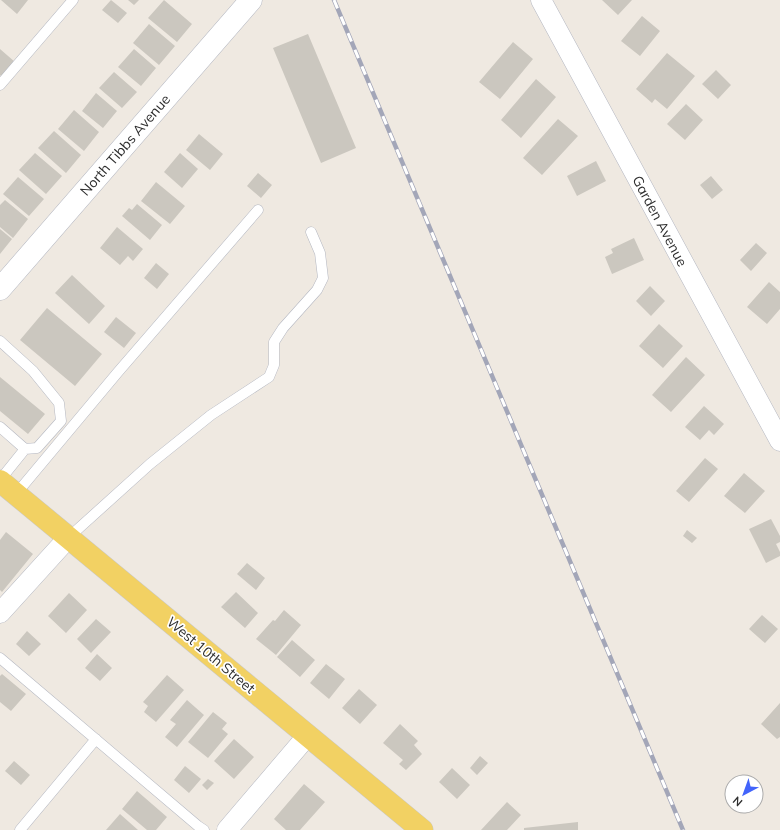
<svg xmlns="http://www.w3.org/2000/svg" width="780" height="830" viewBox="0 0 780 830" font-family="Mulish,sans-serif">
<style>
.building{fill:#cbc7bf}
.lines{fill:none;stroke-linecap:round;stroke-linejoin:round}
.lane-casing{stroke:#b4b7c1;stroke-width:11}
.street-casing{stroke:#b4b7c1;stroke-width:21}
.secondary-casing{stroke:#b4b7c1;stroke-width:23}
.primary-casing{stroke:#c9c9c9;stroke-width:23}
.lane{stroke:#fff;stroke-width:10}
.street{stroke:#fff;stroke-width:20}
.secondary{stroke:#fff;stroke-width:22}
.primary{stroke:#f2d163;stroke-width:22}
.rail-casing{stroke:#a3a6b8;stroke-width:4.5}
.rail{stroke:#fff;stroke-width:3;stroke-dasharray:9;stroke-linecap:butt}
.labels{text-anchor:middle;stroke-width:3.5;stroke-linejoin:round;paint-order:stroke}
.street-label{font-size:14px;fill:#2e2e2e;stroke:#fff}
</style>
<rect width="100%" height="100%" fill="#efe9e1"/>
<path class="building" d="M1 0H28L17 14Z
M111 0 127 13 118 23 102 10Z
M128 0H139L134 5Z
M164 0 192 24 177 42 148 18Z
M602 0H632L618 15Z
M642 16 660 31 640 56 621 41Z
M149 24 175 46 159 65 133 43Z
M308 34 356 148 321 163 273 48Z
M513 42 533 59 500 99 479 82Z
M0 49 15 62 2 77 0 75Z
M134 49 156 68 141 86 118 67Z
M667 53 695 76 667 109 655 99 652 103 636 89Z
M716 70 731 85 718 99 702 84Z
M114 72 137 92 122 108 99 88Z
M536 79 556 97 521 138 501 120Z
M96 93 117 111 103 128 82 111Z
M686 104 703 120 685 140 667 124Z
M74 110 99 132 84 151 58 129Z
M558 119 578 136 542 175 523 158Z
M54 131 81 155 66 173 38 148Z
M199 134 223 154 210 170 186 150Z
M35 153 62 176 46 194 19 170Z
M180 153 198 169 182 188 164 172Z
M596 161 606 181 577 196 567 176Z
M258 173 272 185 261 198 247 186Z
M711 176 723 190 712 199 700 185Z
M18 177 44 199 29 216 3 194Z
M156 182 185 206 170 224 141 201Z
M5 200 28 219 13 238 0 227V205Z
M137 204 162 225 150 240 122 216 129 208 132 210Z
M117 227 143 249 133 261 128 256 120 265 100 248Z
M0 229 12 239 0 254Z
M634 238 644 260 612 274 605 257 613 253 611 249Z
M756 243 767 253 751 271 740 260Z
M156 263 169 274 157 289 144 278Z
M72 275 105 306 89 324 55 293Z
M769 282 780 292V309L767 324 747 307Z
M650 286 665 301 651 316 636 301Z
M47 308 102 354 75 386 20 340Z
M116 317 136 333 124 348 104 332Z
M659 324 683 346 663 368 639 346Z
M686 357 705 375 671 412 652 395Z
M0 377 45 414 28 434 0 411Z
M704 406 724 424 714 435 709 430 700 440 685 427Z
M705 458 718 469 689 502 676 491Z
M744 473 765 491 745 513 724 496Z
M771 519 780 536V542L776 544 780 552V556L766 563 749 529Z
M687 530 697 538 692 543 683 536Z
M6 532 33 554 2 592 0 590V540Z
M247 563 265 578 256 590 237 574Z
M236 592 258 613 245 628 221 607Z
M69 593 87 610 66 633 48 616Z
M284 610 301 625 276 655 256 639 273 620 275 621Z
M762 615 778 629 765 643 749 629Z
M96 619 111 632 91 653 77 639Z
M27 631 41 644 29 656 16 644Z
M292 640 315 660 300 677 277 657Z
M97 654 112 668 100 681 85 668Z
M326 664 345 679 329 699 310 683Z
M2 674 26 694 11 711 0 702V676Z
M167 675 184 690 156 722 144 712 148 706 143 702Z
M359 689 377 705 360 724 342 708Z
M187 700 204 715 177 747 165 737 176 724 170 720Z
M780 703V737L777 739 761 724Z
M213 712 227 723 222 729 228 734 208 758 188 742Z
M400 724 418 741 414 745 422 754 406 770 399 764 403 760 383 743Z
M234 739 254 757 234 779 214 761Z
M480 756 488 763 477 775 470 768Z
M14 761 30 775 21 785 5 771Z
M185 766 201 779 189 793 174 780Z
M452 768 470 785 457 799 439 782Z
M208 779 214 783 207 790 202 785Z
M304 784 325 802 300 830H286L274 819Z
M137 791 167 817 156 830H147L122 809Z
M507 802 521 815 507 830H481Z
M120 814 138 830H106Z
M578 822V830H524V828Z"/>
<g class="lines">
<defs>
<path id="lane" d="M0 85 73 0
M0 341 33 371 59 403 61 421 37 448 25 449
M0 427 25 449 0 480
M16 494 118 372 258 210
M68 538 150 464 211 415 269 377 274 365V342L283 328 317 290 323 278 320 253 311 232
M0 658 198 826 204 830
M20 830 96 739"/>
<path id="street" d="M541 0 780 441
M0 613 68 538
M227 830 308 735"/>
<path id="secondary" d="M0 289 251 0"/>
<path id="primary" d="M0 481 422 830"/>
</defs>
<use href="#lane" class="lane-casing"/>
<use href="#street" class="street-casing"/>
<use href="#secondary" class="secondary-casing"/>
<use href="#primary" class="primary-casing"/>
<use href="#lane" class="lane"/>
<use href="#street" class="street"/>
<use href="#secondary" class="secondary"/>
<use href="#primary" class="primary"/>
<defs>
<path id="rail" d="M334 0 683 830"/>
</defs>
<use href="#rail" class="rail-casing"/>
<use href="#rail" class="rail"/>
</g>
<g class="labels">
<g class="street-label">
<text transform="translate(125 145) rotate(-49)" y="5">North Tibbs Avenue</text>
<text transform="translate(660 221) rotate(62)" y="5">Garden Avenue</text>
<text transform="translate(211 655) rotate(40)" y="5">West 10th Street</text>
</g>
</g>
<g transform="translate(744 794) rotate(221)"><circle r="19" fill="#ffffff" stroke="#ababab"/>
<path d="M0-3L7 15L0 10L-7 15Z" fill="#4264fb"/>
<text y="-6" font-size="11" font-weight="bold" text-anchor="middle" fill="#2e2e2e">N</text>
</g>
</svg>
